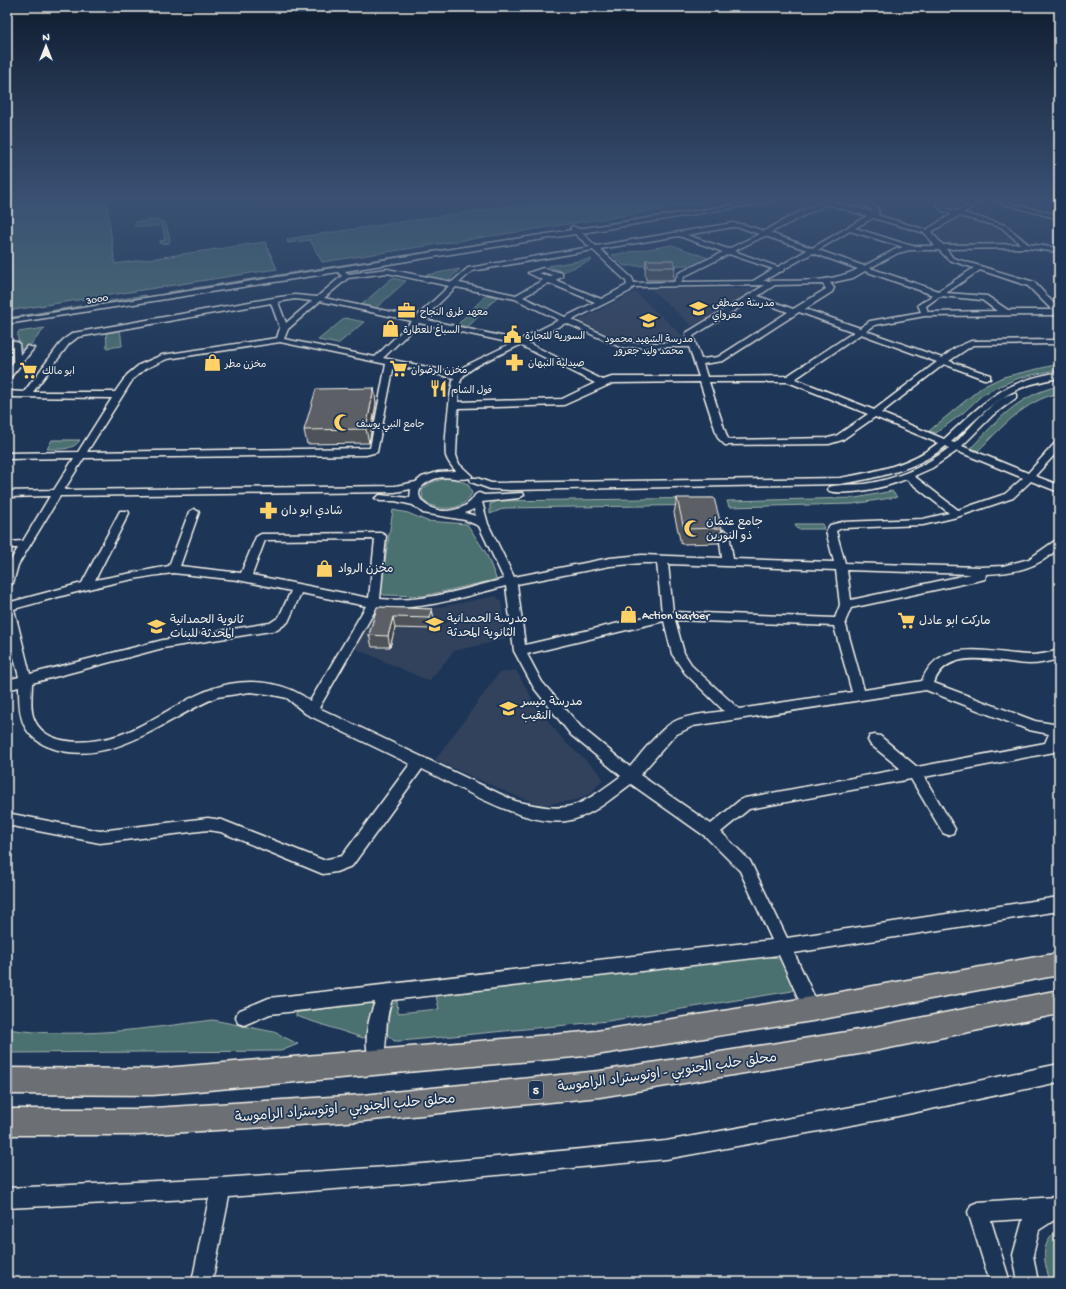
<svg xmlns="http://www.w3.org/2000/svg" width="1066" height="1289" viewBox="0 0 1066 1289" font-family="'Gochi Hand','Playpen Sans Arabic',sans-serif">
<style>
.built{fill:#30425c}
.green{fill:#4c6f70;stroke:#a0b0ac}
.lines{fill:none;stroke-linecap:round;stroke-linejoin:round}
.minor-casing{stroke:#f4f1e8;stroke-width:3}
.highway-casing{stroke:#f4f1e8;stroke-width:3}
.minor{fill:#1d3557;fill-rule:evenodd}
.highway{fill:#6c6f75;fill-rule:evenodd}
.wall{fill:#4e5358;stroke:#f4f1e8}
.shaded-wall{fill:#404347;stroke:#f4f1e8}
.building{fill:#5b6066;stroke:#f4f1e8}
.labels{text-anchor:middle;stroke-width:3.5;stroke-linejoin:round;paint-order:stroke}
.far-street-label{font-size:10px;fill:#f4f1e8;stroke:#1d3557}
.far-poi-label{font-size:10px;fill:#f4f1e8;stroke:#1d3557;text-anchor:start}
.shield{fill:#1d3557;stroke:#b4b9bc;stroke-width:1}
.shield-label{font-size:11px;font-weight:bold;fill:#f4f1e8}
.poi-label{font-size:12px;fill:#f4f1e8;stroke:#1d3557;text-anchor:start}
.near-street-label{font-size:14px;fill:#f4f1e8;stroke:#1d3557}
</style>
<rect width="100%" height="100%" fill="#1d3557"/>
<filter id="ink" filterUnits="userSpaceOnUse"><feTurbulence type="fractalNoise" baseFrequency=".025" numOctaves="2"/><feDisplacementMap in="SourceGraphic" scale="8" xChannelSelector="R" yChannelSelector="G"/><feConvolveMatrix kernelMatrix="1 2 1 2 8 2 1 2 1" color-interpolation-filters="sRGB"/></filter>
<g filter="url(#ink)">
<path class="built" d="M957 218H962L1000 229 1014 241 947 244 934 232Z
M651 289H760L692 326Z
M635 292 683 336 685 340 682 342H625L579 322 580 320Z
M496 596 501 601 506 639 454 651 429 681 352 647 373 612H414Z
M516 670 538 709 566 743 600 773 603 779 591 793 576 800 541 805 511 794 435 760 499 673Z"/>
<path class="green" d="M7 199H106L115 264 265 242 277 269 7 311Z
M557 199H731L322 262 310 240 288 243 287 239Z
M763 199H772L580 229 578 228Z
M154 220 165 222 170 239 169 243 161 244 160 241 165 240 163 228 161 225 144 227 133 225 136 222Z
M567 230 568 231 165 294 168 292Z
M672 245 708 258 695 265 624 266 612 255Z
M590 259 592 260 563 272 548 266Z
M460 269 449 280 445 281 420 276Z
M392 278 406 281 375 309 360 306Z
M146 295 148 297 7 320V318Z
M486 295 497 297 468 327 457 325Z
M345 318 364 322 338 344 318 340Z
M120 327 122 346 107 348 106 329Z
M45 328 28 348 18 350V332Z
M1059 364V369L1019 378 995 388 981 396 963 413 936 433 929 431 982 387 1003 377Z
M1059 386V393C1024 401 1002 427 978 451L971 448C998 420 1018 395 1059 386Z
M52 440H80C73 451 58 449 47 449Z
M447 478 455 479 468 484 472 493C464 512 437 512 423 500L422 490 432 482Z
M892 491 897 497 853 504 729 507 727 501 856 498Z
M712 498 715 505 505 508 490 514V504L498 501Z
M393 510 408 513 427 521 467 524 486 553 496 578 494 580 423 596 384 595 380 592Z
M795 524H822L824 529H797Z
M764 956 778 958 782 961 794 986 792 991 608 1021 401 1041H394L384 1031 388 1007 397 1001 398 1013 439 1009 436 996Z
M374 1002 376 1003 367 1037 363 1038 296 1016V1013L300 1012Z
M213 1020 274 1032 298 1044 281 1051 7 1053V1029C78 1039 142 1029 213 1020Z
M1057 1231H1059V1282H1050C1045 1262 1038 1246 1057 1231Z"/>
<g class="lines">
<defs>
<path id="minor" d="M774 199H786L582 233 596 246 733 223 745 225 764 231C795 215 843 181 877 208L879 213 877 215 926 230 952 214 943 211 937 205 938 199H944L942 204 947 209 957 211 978 199H993L1059 215V219L985 199 963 213 1005 225 1028 244 1059 248V252L1026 248 946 249 953 258 1034 282 1059 309V315L925 316 875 325 866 331 942 358 955 348 971 341 1059 340V344L973 345 949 361 990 375V379H984L944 364 881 413 944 439C987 400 999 383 1059 372V378C1003 387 991 406 951 442L955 443C967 432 1000 390 1016 394V398L993 415 962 446 1028 473 1056 442 1059 441V450L1035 476 1059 485V492L1031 481 1013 498 957 517 923 525 842 528 836 531 845 563 980 567 1003 566 1029 559 1059 538V547C1040 568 1013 573 986 574L985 579 981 580 851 608 845 622 864 690 922 681C939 635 992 654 1029 655 1039 655 1049 653 1059 650V658C1049 662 1039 664 1029 664 999 663 947 645 934 683L1035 721 1059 725V741L1054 752 1049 753 924 777 955 829 953 833 948 835 943 833 911 779 749 809 721 832 750 861 787 938 1059 897V911L794 953 820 1009 818 1015 812 1017 806 1015 779 955 392 1000C383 1021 389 1043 382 1060L376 1063 370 1060C363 1043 368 1019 375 1002L270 1014 244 1025 238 1023 236 1017 238 1011 269 998 772 940 740 871 706 837 631 784C613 797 594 815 571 820 529 830 460 787 422 769L352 866 336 872 323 874 221 832 208 830 100 843 7 825V813L100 831 208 818 222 820 323 860 342 856 410 764 306 714 287 698 268 694 250 692 217 697C165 719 109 770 49 747 20 735 19 714 19 687L7 690V680L19 677 7 631V600L11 602 82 583 120 511H128L129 513 95 580 169 566 189 512 194 509 199 512 180 566 241 573 256 537 261 534 381 533 386 536 380 599C423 603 463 589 504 579L479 526 465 520 423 513 413 505 395 501H380L375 498 380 495 410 498 411 489 395 492 60 496 18 565 13 583 7 587V567L18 548H7V542L23 541 50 496 7 497V491L54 490 74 458 7 459V453L78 452 112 398 7 397V391L24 392 63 340 73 333 273 298 295 295 317 297 342 276 338 272 7 324V320L572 230 570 228 573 226 578 229ZM847 201 863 204 872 210 873 212 832 202ZM827 204 867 216 812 248 770 233ZM959 216 1001 227 1020 244 943 245 931 232ZM873 218 925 233 935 246H912L855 228ZM733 227 742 228 759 234 728 249 687 235ZM850 231 903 247 894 250 864 266 818 250ZM575 234 590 247 468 268 452 282 387 269 348 274 345 271ZM679 236 723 252 679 273 674 282 634 283 632 278 600 249ZM765 236 807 250 778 267 734 251ZM593 250 626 281 627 285 601 299 555 280 562 277V273L543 268 528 273 543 280 516 295 459 283 472 271ZM910 250H939L949 260 974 268 938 291 870 268 898 253ZM813 253 858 269C829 284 795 280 763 281L779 272 783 271 784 269ZM729 254 773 269 753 281 681 282 685 276ZM980 270 1028 286 1052 310H1008L987 296 946 293ZM865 271 933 295 918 305 921 312 870 321 860 328 805 309 832 292 834 288 830 283 853 278ZM543 272 553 275 549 277 539 273ZM387 273 449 286 416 317 324 298 348 278ZM549 283 595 302 565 317 523 297ZM823 284 826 289 793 309 758 296 775 285ZM765 285 686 333 687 343H621L572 320 630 291 633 287ZM456 287 515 299 559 320 519 340 423 319ZM940 296 982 300 997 311 928 312 926 306ZM295 299 312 301 286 323 278 302ZM753 299 788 312 718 357 701 359 693 336ZM320 301 412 321 375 357 284 339 288 329ZM271 303 280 328 277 338 162 355 139 365 127 375 115 392H33L69 344 78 337ZM799 312 854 332 787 376 707 377 703 364 723 361ZM419 323 512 343 465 366 457 373 383 358ZM566 323 620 347H689L699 377H612L603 380 526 342ZM861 334 937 362 874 410 795 379ZM280 342 386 364 370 448 87 452 133 379 145 369 167 359ZM520 345 595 383 562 399 458 402C459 394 458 385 462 378 471 365 505 353 520 345ZM394 365 454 378C450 387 444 445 446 456 448 462 452 467 456 471L438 472 422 477 416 482 395 486 64 490 84 458 366 455 377 452ZM700 382 718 438 725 445 829 444 842 440 875 417 938 443C910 465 874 472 840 478L491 483 477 478H471L472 476 459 464 456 455 458 408 564 405 613 383ZM709 382H788L868 414 836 436 828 438 730 440 727 437ZM946 446 949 448C924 467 895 480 864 484 853 485 840 484 829 487L828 489 829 491C850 496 887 487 906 479L949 513 923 519 842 522 830 525 826 531 834 562 733 559 729 533 724 530 719 533 722 558 642 555 610 558 514 577 488 524 482 502 519 498 524 495 523 493 484 495 479 493C474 494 474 498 471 501 466 507 456 510 448 511 425 512 404 491 434 479 446 474 459 481 470 478L471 482 490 489 510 490 840 484C877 478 916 470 946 446ZM957 451 1023 478 1005 494 958 510 914 476 932 468ZM474 509 476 516 465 513ZM375 539 369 598 252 575 265 540ZM642 563H657L662 613 525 645 517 584 610 566ZM668 564 836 570 840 605 835 618 673 612ZM847 570 971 574 851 600ZM173 573 238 580 291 591 279 617 270 623 163 640 30 674 14 609C66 595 119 579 173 573ZM506 586 514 651 534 688 571 735 621 776C576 809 570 814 515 801L319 708 377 607C423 611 462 597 506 586ZM301 593 366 606 310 701C288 683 256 679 229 684 190 692 159 720 122 734 97 743 44 751 33 716 30 706 32 694 32 683L163 648 277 630 288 622ZM675 620 834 626 852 692 739 709 693 667 684 653ZM664 621 672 654 685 673 724 711C706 714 680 714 665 728 652 739 641 754 630 767L581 727 542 682 527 654ZM926 690 1029 730 1049 734 1045 743 917 767 880 736 875 735 870 736 868 740 870 744 901 769 745 798 740 800 711 824 640 775 675 735 693 726Z
M12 341 19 343 20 355 27 346 34 348 10 378 7 379V371L13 363Z
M1059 1064V1082L879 1120 666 1159 401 1184 229 1197 212 1282H192L209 1198 7 1208V1188L221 1178 401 1166 666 1141 879 1102Z
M1056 1197 1059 1199V1217L1039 1230 1033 1255 1038 1282H1018L1013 1255 1023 1219 991 1221 1010 1282H990L968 1212 971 1205 978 1202Z"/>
<path id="highway" d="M1059 953V975L812 1021 596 1055 153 1095 7 1094V1068L153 1069 596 1031 812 997Z
M1059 990V1014L859 1054 600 1097 363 1121 138 1135H7V1109H138L363 1095 600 1071 859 1030Z"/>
</defs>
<use href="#minor" class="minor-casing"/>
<use href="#highway" class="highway-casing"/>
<use href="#minor" class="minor"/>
<use href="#highway" class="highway"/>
</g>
<path class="wall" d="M646 260 675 267 673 280H646L645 273Z
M374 388 376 403 369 443 307 444 304 430Z
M677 498 722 528 719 543 681 544 674 513Z
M377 607 432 609 434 620 432 629 395 628 390 647H372L369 635Z"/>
<path class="shaded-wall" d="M374 388 376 403 369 443 366 429Z
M432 609 434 620 432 629 430 618Z
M393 617 395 628 390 647 388 636Z"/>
<path class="building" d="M646 260H673L675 267H648Z
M374 388 366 429 304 430 316 389Z
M677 498H714L722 528 684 529Z
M377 607 432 609 430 618 393 617 388 636 369 635Z"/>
</g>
<linearGradient id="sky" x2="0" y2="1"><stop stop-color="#101d30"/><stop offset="0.53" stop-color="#3a5174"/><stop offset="1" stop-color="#3a5174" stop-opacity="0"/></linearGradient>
<rect width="1066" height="379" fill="url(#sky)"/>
<defs>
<symbol id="school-bare" viewBox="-9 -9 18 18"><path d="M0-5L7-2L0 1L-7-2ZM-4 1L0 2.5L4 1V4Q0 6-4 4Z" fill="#ffd166" stroke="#1d3557" stroke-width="2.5" paint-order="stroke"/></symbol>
<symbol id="office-bare" viewBox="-9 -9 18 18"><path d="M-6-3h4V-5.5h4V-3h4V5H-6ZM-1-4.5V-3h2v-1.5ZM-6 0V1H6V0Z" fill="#ffd166" stroke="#1d3557" stroke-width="2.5" paint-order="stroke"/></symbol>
<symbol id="shop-bare" viewBox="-9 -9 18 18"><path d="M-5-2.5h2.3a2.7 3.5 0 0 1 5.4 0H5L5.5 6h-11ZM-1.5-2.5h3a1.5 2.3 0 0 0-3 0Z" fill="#ffd166" stroke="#1d3557" stroke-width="2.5" paint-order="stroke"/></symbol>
<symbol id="civic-bare" viewBox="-9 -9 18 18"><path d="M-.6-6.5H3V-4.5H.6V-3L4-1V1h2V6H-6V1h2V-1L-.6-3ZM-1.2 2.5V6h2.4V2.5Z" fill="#ffd166" stroke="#1d3557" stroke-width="2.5" paint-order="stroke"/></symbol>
<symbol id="pharmacy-bare" viewBox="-9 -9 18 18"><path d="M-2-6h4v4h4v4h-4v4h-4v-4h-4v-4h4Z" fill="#ffd166" stroke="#1d3557" stroke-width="2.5" paint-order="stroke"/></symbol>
<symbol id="supermarket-bare" viewBox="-9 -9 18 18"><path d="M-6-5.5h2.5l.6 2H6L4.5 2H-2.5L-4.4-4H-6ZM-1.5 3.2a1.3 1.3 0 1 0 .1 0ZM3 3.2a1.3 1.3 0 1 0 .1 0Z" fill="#ffd166" stroke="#1d3557" stroke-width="2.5" paint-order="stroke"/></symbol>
<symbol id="restaurant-bare" viewBox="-9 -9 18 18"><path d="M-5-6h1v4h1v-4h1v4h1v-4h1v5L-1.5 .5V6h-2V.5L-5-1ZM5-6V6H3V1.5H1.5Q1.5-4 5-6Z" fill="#ffd166" stroke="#1d3557" stroke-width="2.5" paint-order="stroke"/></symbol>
<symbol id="mosque-bare" viewBox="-9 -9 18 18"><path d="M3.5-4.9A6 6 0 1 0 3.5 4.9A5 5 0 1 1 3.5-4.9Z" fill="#ffd166" stroke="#1d3557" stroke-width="2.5" paint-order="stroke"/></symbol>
</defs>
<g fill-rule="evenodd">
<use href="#school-bare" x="686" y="296" width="25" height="25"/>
<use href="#office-bare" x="394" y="298" width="25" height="25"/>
<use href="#school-bare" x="636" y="308" width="25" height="25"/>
<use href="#shop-bare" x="378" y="316" width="25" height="25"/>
<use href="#civic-bare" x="500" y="322" width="25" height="25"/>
<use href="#pharmacy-bare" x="502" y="350" width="25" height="25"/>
<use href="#shop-bare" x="200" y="350" width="25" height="25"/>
<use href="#supermarket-bare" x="386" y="356" width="25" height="25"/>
<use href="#supermarket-bare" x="16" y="358" width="25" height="25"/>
<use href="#restaurant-bare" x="426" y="376" width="25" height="25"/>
<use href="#mosque-bare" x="330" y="410" width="25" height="25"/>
<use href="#pharmacy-bare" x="256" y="498" width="25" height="25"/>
<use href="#mosque-bare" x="680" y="516" width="25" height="25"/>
<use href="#shop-bare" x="312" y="556" width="25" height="25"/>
<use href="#shop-bare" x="616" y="602" width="25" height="25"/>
<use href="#supermarket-bare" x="894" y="608" width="25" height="25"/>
<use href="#school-bare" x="422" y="612" width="25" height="25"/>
<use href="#school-bare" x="144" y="614" width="25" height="25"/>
<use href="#school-bare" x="496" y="696" width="25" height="25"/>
</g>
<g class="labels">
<g class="far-street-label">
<text transform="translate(97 298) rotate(-9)" y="4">3000</text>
</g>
<g class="far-poi-label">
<text x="712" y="306">مدرسة مصطفى<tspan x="712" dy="12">معرواي</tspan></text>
<text x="420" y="315">معهد طرق النجاح</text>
<text x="403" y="333">السباغ للعطارة</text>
<text x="525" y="339">السورية للتجارة</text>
<text x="649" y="342" text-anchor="middle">مدرسة الشهيد محمود<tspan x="649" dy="12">محمد وليد جعرور</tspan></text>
<text x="528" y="366">صيدلية النبهان</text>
<text x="225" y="367">مخزن مطر</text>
<text x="411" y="373">مخزن الرضوان</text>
<text x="42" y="374">ابو مالك</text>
<text x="451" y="393">فول الشام</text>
<text x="356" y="427">جامع النبي يوسف</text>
</g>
<rect class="shield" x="529" y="1081" width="14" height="18" rx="3"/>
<g class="shield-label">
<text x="536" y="1094">5</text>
</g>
<g class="poi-label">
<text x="281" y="514">شادي ابو دان</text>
<text x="706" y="525">جامع عثمان<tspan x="706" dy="14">ذو النورين</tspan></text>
<text x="338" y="572">مخزن الرواد</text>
<text x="642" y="619">Action barber</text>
<text x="447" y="622">مدرسة الحمدانية<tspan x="447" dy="14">الثانوية المحدثة</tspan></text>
<text x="170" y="623">ثانوية الحمدانية<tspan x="170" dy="14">المحدثة للبنات</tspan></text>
<text x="919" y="624">ماركت ابو عادل</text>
<text x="521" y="705">مدرسة ميسر<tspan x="521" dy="14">النقيب</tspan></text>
</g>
<g class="near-street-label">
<text transform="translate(667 1071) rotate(-8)" y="5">محلق حلب الجنوبي - اوتوستراد الراموسة</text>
<text transform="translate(345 1107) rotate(-5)" y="5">محلق حلب الجنوبي - اوتوستراد الراموسة</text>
</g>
</g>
<rect width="1066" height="1289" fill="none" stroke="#1d3557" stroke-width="24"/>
<rect x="12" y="12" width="1042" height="1265" fill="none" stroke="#f4f1e8" stroke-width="1.5" filter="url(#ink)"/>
<g transform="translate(46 46)" stroke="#1d3557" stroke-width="3" paint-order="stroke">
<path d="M0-3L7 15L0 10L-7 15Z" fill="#f4f1e8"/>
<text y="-6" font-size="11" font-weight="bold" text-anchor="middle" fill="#f4f1e8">N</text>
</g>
</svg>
